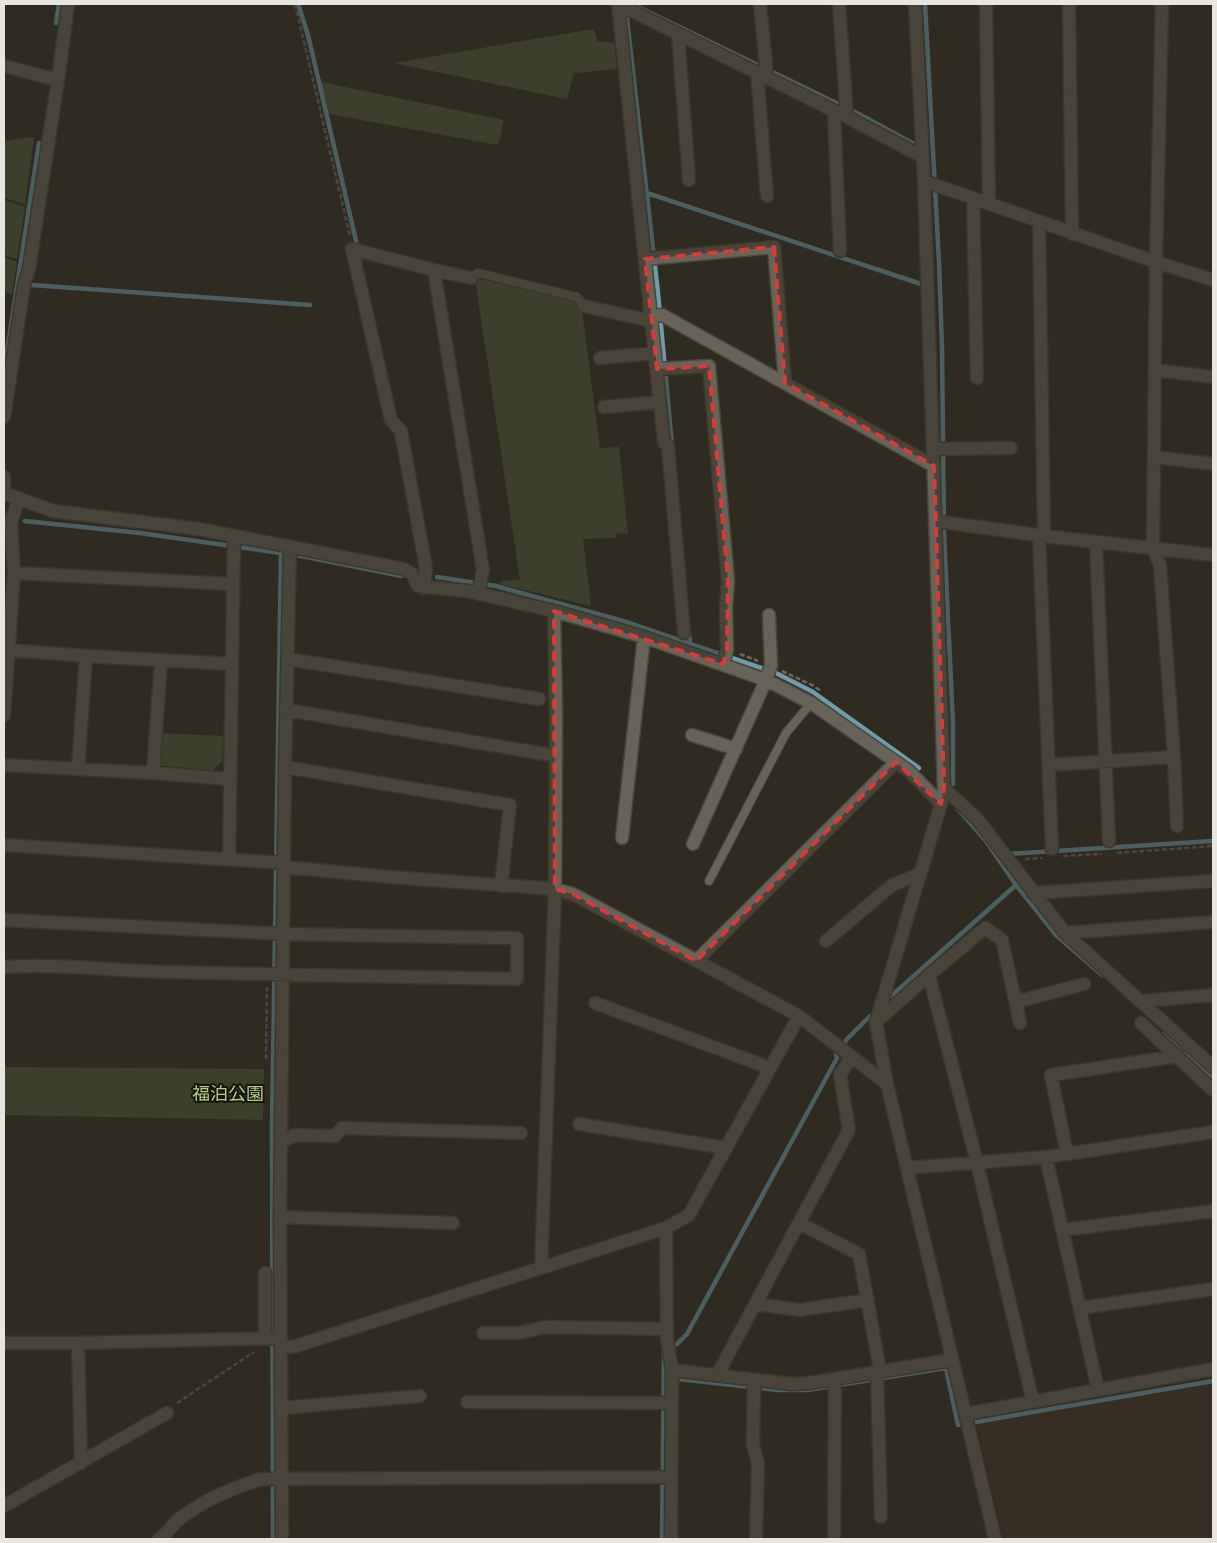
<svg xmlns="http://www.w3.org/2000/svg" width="1217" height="1543" viewBox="0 0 1217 1543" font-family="'Alegreya Sans','Noto Sans JP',sans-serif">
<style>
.education{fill:#402f25}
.green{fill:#4d5839}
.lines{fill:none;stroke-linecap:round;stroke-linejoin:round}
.stream{stroke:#6e9cad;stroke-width:4.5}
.service-casing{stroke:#4a463d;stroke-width:10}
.minor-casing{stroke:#4a463d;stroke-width:15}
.path{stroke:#6c685f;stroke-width:2.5;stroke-dasharray:5 2.5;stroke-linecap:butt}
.service{stroke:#686358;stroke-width:8}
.minor{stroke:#686358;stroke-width:12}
.marked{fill:none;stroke:#d83b3a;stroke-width:4;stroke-dasharray:10 6;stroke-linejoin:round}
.labels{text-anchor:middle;stroke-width:4;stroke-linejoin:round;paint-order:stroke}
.park-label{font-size:18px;fill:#b4cf7e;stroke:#16140f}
</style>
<rect width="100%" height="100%" fill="#302b21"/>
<path class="education" d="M1213 1383V1539H1004L977 1424Z"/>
<path class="green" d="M594 29 597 41 614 43 617 69 574 73 567 99 394 63Z
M321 82 504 120 498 145 329 114Z
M31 137 34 138 25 204 4 198V141Z
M4 200 25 207 17 259 4 255Z
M4 257 17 262 12 294 4 292Z
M475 278 581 303 600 448 619 447 628 534 617 533 616 538 583 539 591 606 500 584 501 581 520 580Z
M161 733 223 736 222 761 213 770 163 766 158 763Z
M4 1067 264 1069 263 1120 4 1115Z"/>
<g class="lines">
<path class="stream" d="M298 4 308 35 357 245
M632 4 857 113 914 144
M925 4 939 262 942 347 944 534 953 724V784
M626 10 658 293 672 445
M56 23 59 4
M647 193 921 284
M18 284 310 305
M4 371 39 143
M25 521 140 533 281 553 272 1124 273 1539
M291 554 402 576
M437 577 496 586 623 621 776 673 813 692 919 768
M689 632 690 643
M957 808 986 841 1016 885 1056 935 1102 975
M1008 854 1213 841
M889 998 1016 885
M1165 1032 1213 1077
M671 1347 677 1344 687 1334 837 1058 836 1054 848 1038 870 1016
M678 1379 777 1390H807L946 1368 958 1425 962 1424
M976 1422 1213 1381
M662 1539 664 1353"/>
<defs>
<path id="service" d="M471 278 478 273 577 297 584 306
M709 881 786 733 811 703"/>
<path id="minor" d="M618 4 664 442 668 446 684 633
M618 4 847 117 923 157
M760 4 766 65V77
M839 4 847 117
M915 4 924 181 944 788 941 804 876 1022 887 1084 995 1539
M986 4 989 204
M1069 4 1072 234
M1162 4 1156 262 1153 548 1160 565 1174 757 1177 826
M678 34 689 180
M4 66 58 80 68 4
M757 72 767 196
M834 112 840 251
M924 181 1156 262 1213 280
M973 198 977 378
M1039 222 1044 536
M645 259 774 247 785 383
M434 270 471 278
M584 306 652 321
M652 316 662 315 934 466
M600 358 655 353
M657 369 709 366 728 581 726 608 727 650 723 664
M1155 370 1213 377
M604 407 660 402
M4 417 24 285 29 269 58 80
M933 449 1011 448
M1154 457 1213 464
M4 477V493
M4 493 53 511 199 529 404 569 412 574 418 586 468 591 554 611 644 637 766 680 811 703 909 771 941 804
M935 521 1044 536 1213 555
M1039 535 1052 849
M1096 542 1109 841
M14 573 233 584
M424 588 426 568 401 431 391 420 352 249 434 270 483 570 478 594
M9 650 86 656 232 664
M288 659 539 699
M287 710 545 754
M4 715 14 573 11 522 19 498
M692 735 736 749
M4 765 153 773 230 779
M1049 765 1174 757
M285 767 510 805 501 886
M78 769 86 656
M153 773 161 660
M944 788 978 820 1065 933 1213 1067
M622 838 644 637
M693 844 766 680 771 665 769 615
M4 845 285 863
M229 859 234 536
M284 867 390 877 555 889 573 894 799 1016 887 1084
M1033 893 1213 881
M4 920 284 934 517 938V979C402 977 286 975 171 972 115 971 59 963 4 967
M1065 933 1213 922
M826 941 892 885 920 874
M696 961 896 762
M929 975 977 1163 1033 1402
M1142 1001 1213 995
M1016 1002 1084 984
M595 1003 770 1068
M876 1022 929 975 985 928 1002 940 1020 1023
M1141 1023 1213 1090
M579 1124 726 1148
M281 1143 294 1135 335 1136 342 1128 521 1133
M1067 1154 1051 1075 1178 1056
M1046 1157 1098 1390
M907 1168 1046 1157 1213 1132
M280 1217 453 1223
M799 1223 859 1254 880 1371
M666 1228 667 1339 672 1370 671 1539
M1063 1230 1213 1211
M541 1268 555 889 556 715 554 611
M755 1304 800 1310 868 1300
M1080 1308 1213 1289
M483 1333H519L545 1327 667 1329
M265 1338V1273
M4 1343H78L280 1338
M78 1343 81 1463
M281 1348 296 1346 666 1228 689 1215 799 1016
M672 1370 792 1384 809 1383 952 1360
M877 1372 881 1517
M717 1375 849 1130 840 1075 851 1057
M754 1380 753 1444 758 1464 756 1539
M467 1402 672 1403
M282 1408 420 1396
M966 1414 1213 1369
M4 1506 167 1413
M159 1539C167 1534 172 1526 178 1520 202 1501 232 1488 261 1479L671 1477
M282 1539 280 1217 285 767 290 546
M834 1539 835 1379"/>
</defs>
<use href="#service" class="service-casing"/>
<use href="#minor" class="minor-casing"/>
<path class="path" d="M295 4 350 236
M740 654 758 661
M782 671 812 685 821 691
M1117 853 1213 846
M1063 856 1102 854
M1025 859 1042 858
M266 1059 267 987
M177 1403 254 1352"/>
<use href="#service" class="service"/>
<use href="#minor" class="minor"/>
</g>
<path d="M0 0H1217V1543H0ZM774 247 785 383 934 466 944 788 941 804 896 762 696 961 573 894 555 889 554 611 723 664 727 650 728 581 709 366 657 369 645 259Z" fill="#302b21" fill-opacity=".55" fill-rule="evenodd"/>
<path class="marked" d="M774 247 785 383 934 466 944 788 941 804 896 762 696 961 573 894 555 889 554 611 723 664 727 650 728 581 709 366 657 369 645 259Z"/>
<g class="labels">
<g class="park-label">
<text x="228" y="1100">福泊公園</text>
</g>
</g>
<rect width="1217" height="1543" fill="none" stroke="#e9e6df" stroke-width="10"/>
</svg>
